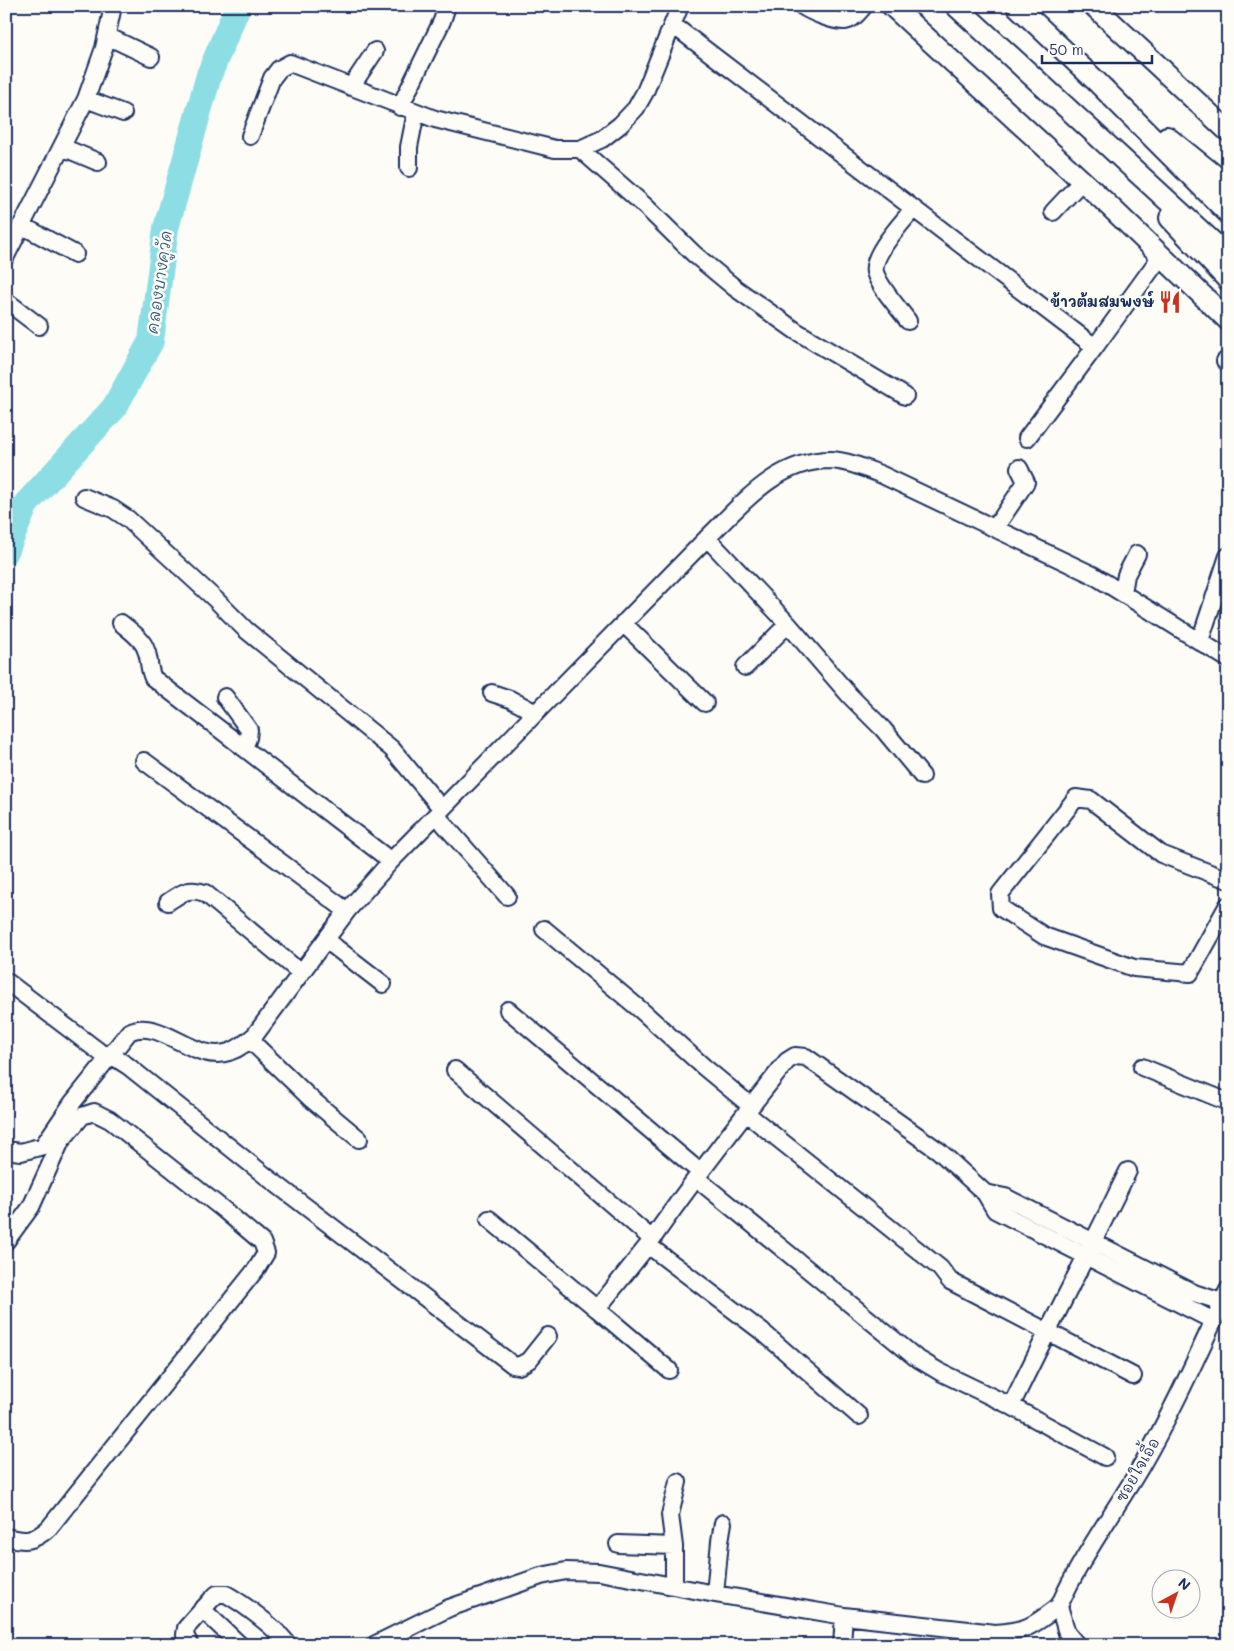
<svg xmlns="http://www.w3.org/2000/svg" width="1234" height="1651" viewBox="0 0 1234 1651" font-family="Mali,'Playpen Sans Thai',sans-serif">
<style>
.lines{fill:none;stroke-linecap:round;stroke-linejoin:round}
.river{stroke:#8cdee4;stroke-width:26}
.minor-casing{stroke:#1b2f5e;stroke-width:20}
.major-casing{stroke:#1b2f5e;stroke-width:24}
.minor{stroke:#fdfcf7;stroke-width:16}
.major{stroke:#fdfcf7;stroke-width:20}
.labels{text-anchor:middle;stroke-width:5;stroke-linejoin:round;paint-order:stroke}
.poi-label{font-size:15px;font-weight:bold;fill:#1b2f5e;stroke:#fdfcf7;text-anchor:end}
.street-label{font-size:15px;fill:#1b2f5e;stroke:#fdfcf7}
.water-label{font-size:16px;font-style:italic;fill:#375b80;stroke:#fdfcf7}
</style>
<rect width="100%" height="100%" fill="#fdfcf7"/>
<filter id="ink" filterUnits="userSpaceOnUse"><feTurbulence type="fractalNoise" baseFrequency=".02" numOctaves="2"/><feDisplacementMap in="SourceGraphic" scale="10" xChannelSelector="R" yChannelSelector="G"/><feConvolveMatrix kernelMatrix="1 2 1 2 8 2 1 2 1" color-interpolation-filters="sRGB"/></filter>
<g filter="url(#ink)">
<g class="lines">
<path class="river" d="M6 551 26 504 114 408 151 341 166 228 209 75 238 6"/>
<defs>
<path id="minor" d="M802 6C811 12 834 22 845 21 853 20 859 12 864 6
M673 25 1095 347 1027 438
M107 36 151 57
M351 87 375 51
M86 99 123 113
M400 107 442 21 447 6
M250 136 272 78 279 69 290 63 435 119 555 149H580L602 139 620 125 636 108 645 92 680 6
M62 147 98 162
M580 149 644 205 694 254 735 288 796 331 905 396
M409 168V147L416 112
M1053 212 1082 181
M21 225 75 254
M6 256 86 99 104 48 113 6
M6 301 39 326
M908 321C899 308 879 287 875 272 871 255 902 223 913 209
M1095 347 1161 256
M1225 361 1228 363
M84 497 113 509 128 519 215 599 246 630 392 749 442 809
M995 528 1026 482 1019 468
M707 538 788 624 850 696 883 729 922 776
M1123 593 1126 575 1137 554
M121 623C129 630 143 639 146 650 150 659 148 668 153 678L391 861
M623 623 705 703
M1200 641 1228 556
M745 667 788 624
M492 693 510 699 536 713
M225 697 249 730 248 738 244 748
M144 761 347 911
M436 815 507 896
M1228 880 1161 854 1091 800 1076 798 1000 894 1001 908 1044 936 1134 968 1190 973 1228 905
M168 902C182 893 188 887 205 893L301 973
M544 929 642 1011 704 1067 751 1106
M326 940 383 984
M6 981 101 1053 111 1055 128 1066 267 1177 513 1365 519 1366 529 1360 548 1336
M508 1010 700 1172
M250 1040 310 1098 359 1139
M1142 1067 1228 1102
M455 1070 652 1239
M746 1113 940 1268 950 1281 1133 1376
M6 1150 21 1152 43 1146 73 1102 129 1032C160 1016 194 1064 229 1052 239 1049 247 1042 255 1035L347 911 391 861 707 538C743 503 777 460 831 460 848 461 864 468 880 474L1093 575 1228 659
M696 1178 915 1357 940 1372 1011 1406 1105 1457
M985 1193 1005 1197 1194 1293 1222 1302
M489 1219 597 1309 648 1245
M6 1241 31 1207 61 1141 82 1116 94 1112 110 1120 224 1210 262 1242 266 1253 257 1268 49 1528C33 1542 26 1542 6 1537
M597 1309 669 1370
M1011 1406C1049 1327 1090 1250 1128 1171
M859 1416 765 1334 648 1245C691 1182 739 1121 787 1061L795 1056 806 1057 939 1151 985 1193 995 1210 1214 1321
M618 1544 674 1546
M674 1586V1546L670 1515 678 1482
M715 1594 720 1541 723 1523
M202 1609 240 1645
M190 1645 185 1635 186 1628 211 1600 217 1594H226C242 1603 278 1629 288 1645
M374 1645 449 1608 541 1576 566 1571 599 1572 715 1594 844 1616 995 1633C1028 1631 1034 1625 1059 1606
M842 1645 844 1616
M1077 1645 1067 1633 1059 1606C1081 1557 1113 1514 1140 1468 1173 1411 1200 1350 1228 1290"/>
<path id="major" d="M892 6 1103 200 1228 320
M956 6 1228 256
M1017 6 1095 80 1228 213
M1094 6 1228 131
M1167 137 1228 186
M1170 218 1228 280"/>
</defs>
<use href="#minor" class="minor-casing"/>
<use href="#major" class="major-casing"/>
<use href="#minor" class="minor"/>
<use href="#major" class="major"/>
</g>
</g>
<defs>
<symbol id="restaurant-bare" viewBox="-9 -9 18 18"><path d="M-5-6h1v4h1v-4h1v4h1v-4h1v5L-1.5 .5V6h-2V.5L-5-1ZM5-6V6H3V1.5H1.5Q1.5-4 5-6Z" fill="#c8321e" stroke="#fdfcf7" stroke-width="2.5" paint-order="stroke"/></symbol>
</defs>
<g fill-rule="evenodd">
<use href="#restaurant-bare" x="1154" y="286" width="32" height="32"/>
</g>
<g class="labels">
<g class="poi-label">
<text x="1154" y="307">ข้าวต้มสมพงษ์</text>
</g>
<g class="street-label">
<text transform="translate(1138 1470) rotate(-60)" y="5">ซอยใจเอื้อ</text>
</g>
<g class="water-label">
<text transform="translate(159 282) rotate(-82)" y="6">คลองบางคูวัด</text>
</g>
</g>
<rect width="1234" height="1651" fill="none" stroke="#fdfcf7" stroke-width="25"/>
<rect x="12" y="12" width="1209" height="1626" fill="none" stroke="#1b2f5e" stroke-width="2" filter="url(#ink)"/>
<g transform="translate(1176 1594) rotate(40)"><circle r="24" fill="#fdfcf7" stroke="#a3aaba"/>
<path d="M0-4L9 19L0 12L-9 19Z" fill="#c8321e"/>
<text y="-8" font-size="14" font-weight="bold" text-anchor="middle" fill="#1b2f5e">N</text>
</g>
<path d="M1042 55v8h110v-8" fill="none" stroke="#1b2f5e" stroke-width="2.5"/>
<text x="1049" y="55" font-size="15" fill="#1b2f5e" stroke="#fdfcf7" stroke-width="4" paint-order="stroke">50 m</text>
</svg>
